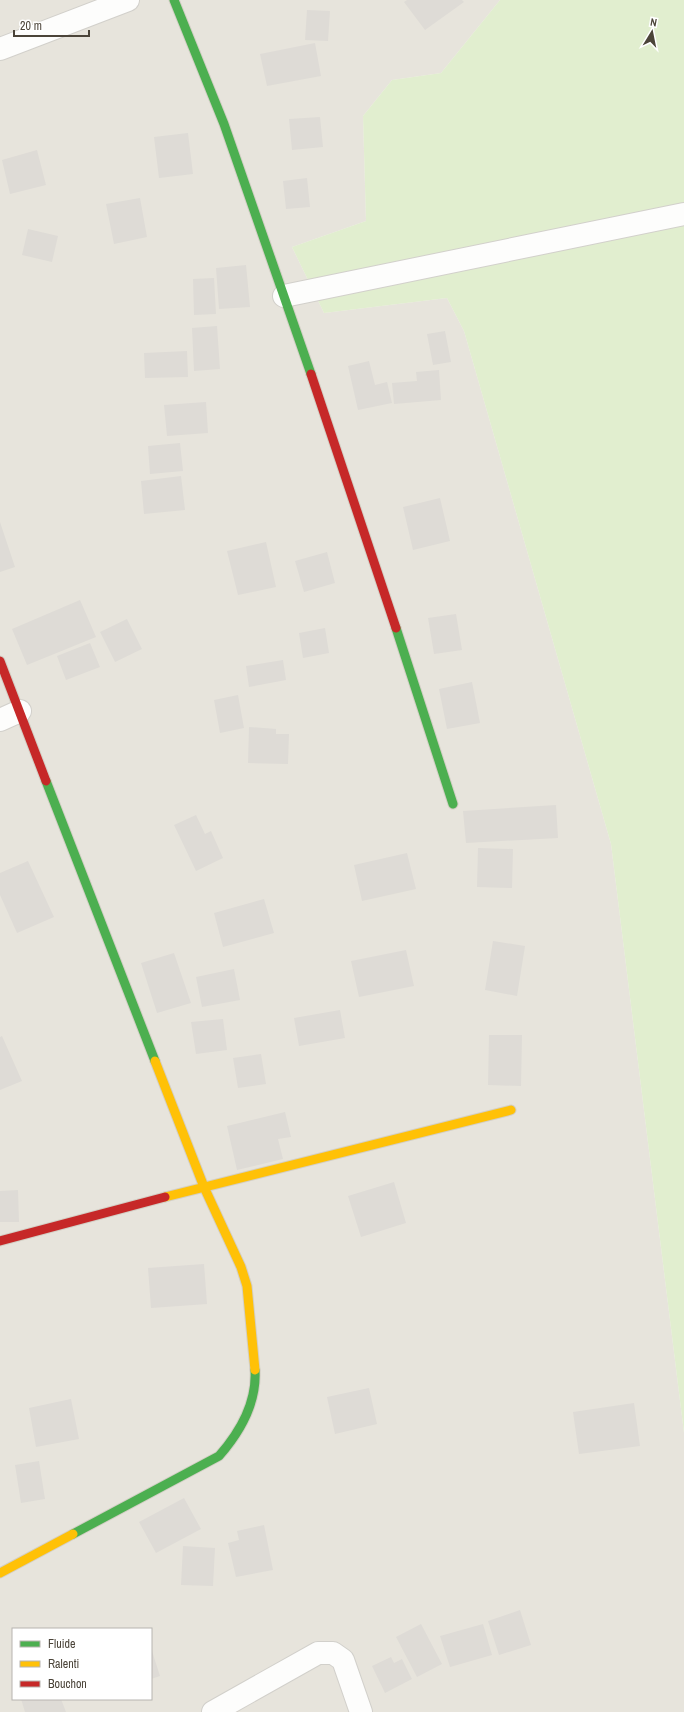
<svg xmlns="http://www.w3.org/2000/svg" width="684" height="1712" viewBox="0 0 684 1712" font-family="'Archivo Narrow',sans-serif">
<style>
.residential{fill:#e7e4dc;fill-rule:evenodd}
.green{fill:#e1eecf}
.building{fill:#dedbd6}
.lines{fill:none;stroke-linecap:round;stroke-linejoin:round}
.street-casing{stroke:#d2d0cb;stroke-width:24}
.fast-casing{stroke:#d3cfc5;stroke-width:11}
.slow-casing{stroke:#d3cfc5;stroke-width:11}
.jam-casing{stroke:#d3cfc5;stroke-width:11}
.street{stroke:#fdfdfc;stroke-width:22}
.fast{stroke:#4caf50;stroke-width:9}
.slow{stroke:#ffc107;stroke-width:9}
.jam{stroke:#c62828;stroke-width:9}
</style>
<rect width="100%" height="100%" fill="#f4f2ee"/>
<path class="residential" d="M0 0H500L441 73 392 80 363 116 366 221 292 247 324 313 447 298 464 331 611 844 684 1433V1712H0ZM13 1629H151V1699H13Z"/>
<path class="green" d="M500 0H684V1433L611 844 464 331 447 298 324 313 292 247 366 221 363 116 392 80 441 73Z"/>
<path class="building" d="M407 0H462L464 2 425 30 404 2Z
M307 10 330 11 328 41 305 40Z
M315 43 321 76 267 86 260 54Z
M320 117 323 147 292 150 289 119Z
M188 133 193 174 159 178 154 137Z
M37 150 46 185 10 194 2 160Z
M307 178 310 207 286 209 283 181Z
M140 198 147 237 114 244 106 204Z
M28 229 58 236 52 262 22 255Z
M246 265 250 307 219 309 216 268Z
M214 278 216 314 194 315 193 279Z
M217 326 220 369 194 371 192 328Z
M445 331 451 362 433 365 427 334Z
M187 351 188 377 145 378 144 353Z
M369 361 375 385 387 382 392 403 358 410 348 366Z
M439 370 441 400 394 404 392 383 417 381 416 372Z
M206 402 208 433 167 436 164 405Z
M180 443 183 471 150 474 148 446Z
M181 476 185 510 144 514 141 481Z
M440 498 450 541 413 550 403 507Z
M0 522 15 567 0 572Z
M266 542 276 587 238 595 227 551Z
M327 552 335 583 304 592 295 561Z
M80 600 96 637 27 665 12 629Z
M456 614 462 650 434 654 428 618Z
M127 619 142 649 115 662 100 632Z
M325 628 329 653 303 658 299 633Z
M90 643 100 667 66 680 57 656Z
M283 660 286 680 249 687 246 666Z
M472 682 480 723 447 729 439 689Z
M238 695 244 728 220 733 214 700Z
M249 727 276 729V734H289L288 764 248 763Z
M556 805 558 838 466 843 463 811Z
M196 815 205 834 211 831 223 858 196 871 174 825Z
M478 848 513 849 512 888 477 887Z
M407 853 416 889 362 901 354 865Z
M28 861 54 917 17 933 0 895V873Z
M264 899 274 933 223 947 214 913Z
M493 941 525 946 517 996 485 990Z
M406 950 414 986 359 997 351 961Z
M174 953 191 1003 157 1013 141 963Z
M234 969 240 1000 202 1007 196 977Z
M340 1010 345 1038 299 1046 294 1018Z
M223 1019 227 1050 196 1054 191 1022Z
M489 1035H522L521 1086 488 1085Z
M2 1036 22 1081 0 1090V1037Z
M261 1054 266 1084 238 1088 233 1058Z
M285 1112 291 1137 278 1139 283 1159 237 1170 227 1126Z
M394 1182 406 1223 361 1237 348 1196Z
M18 1190 19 1222H0V1191Z
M204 1264 207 1304 151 1308 148 1268Z
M369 1388 377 1424 335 1434 327 1397Z
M71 1399 79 1439 36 1447 29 1408Z
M634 1403 640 1446 579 1454 573 1412Z
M39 1461 45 1499 21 1503 15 1465Z
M184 1498 201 1529 156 1553 139 1522Z
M264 1525 273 1570 236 1577 228 1543 239 1540 237 1531Z
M183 1546 215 1548 213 1586 181 1585Z
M520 1610 531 1645 499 1655 488 1621Z
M421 1624 442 1664 417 1677 396 1637Z
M483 1624 492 1655 450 1667 440 1636Z
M151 1648 160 1676 151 1679Z
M391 1657 394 1663 402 1659 412 1679 385 1693 372 1666Z
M21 1699H61L66 1712H25Z"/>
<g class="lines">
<defs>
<path id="street" d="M0 49 128 0
M284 296 684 214
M0 720 20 711
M213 1712 318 1653H333L343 1660 361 1712"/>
<path id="fast" d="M174 0 224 124 311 374
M396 628 453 804
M46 781 155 1061
M73 1534 219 1456C240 1432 257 1403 255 1370"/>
<path id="slow" d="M155 1061 204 1187 241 1267 247 1286 255 1370
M165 1197 511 1110
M0 1573 73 1534"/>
<path id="jam" d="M311 374 396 628
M0 661 46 781
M0 1241 165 1197"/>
</defs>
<use href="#street" class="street-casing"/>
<use href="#fast" class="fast-casing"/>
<use href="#slow" class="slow-casing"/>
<use href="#jam" class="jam-casing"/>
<use href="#street" class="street"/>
<use href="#fast" class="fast"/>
<use href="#slow" class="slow"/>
<use href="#jam" class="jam"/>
</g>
<rect x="12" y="1628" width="140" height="72" fill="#ffffff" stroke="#b7b4b0"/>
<rect x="20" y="1641" width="20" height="6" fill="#4caf50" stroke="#b7b4b0"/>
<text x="48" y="1648" font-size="12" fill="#4b4439">Fluide</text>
<rect x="20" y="1661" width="20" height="6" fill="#ffc107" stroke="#b7b4b0"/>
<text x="48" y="1668" font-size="12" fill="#4b4439">Ralenti</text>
<rect x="20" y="1681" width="20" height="6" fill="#c62828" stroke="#b7b4b0"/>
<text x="48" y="1688" font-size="12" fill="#4b4439">Bouchon</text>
<g transform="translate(652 32) rotate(10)" stroke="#ffffff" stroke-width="3" paint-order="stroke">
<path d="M0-3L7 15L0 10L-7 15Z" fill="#4b4439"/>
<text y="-6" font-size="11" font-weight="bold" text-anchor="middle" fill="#4b4439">N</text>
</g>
<path d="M14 30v6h75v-6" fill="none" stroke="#4b4439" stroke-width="2"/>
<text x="20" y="30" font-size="12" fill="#4b4439" stroke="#ffffff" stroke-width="3" paint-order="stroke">20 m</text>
</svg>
